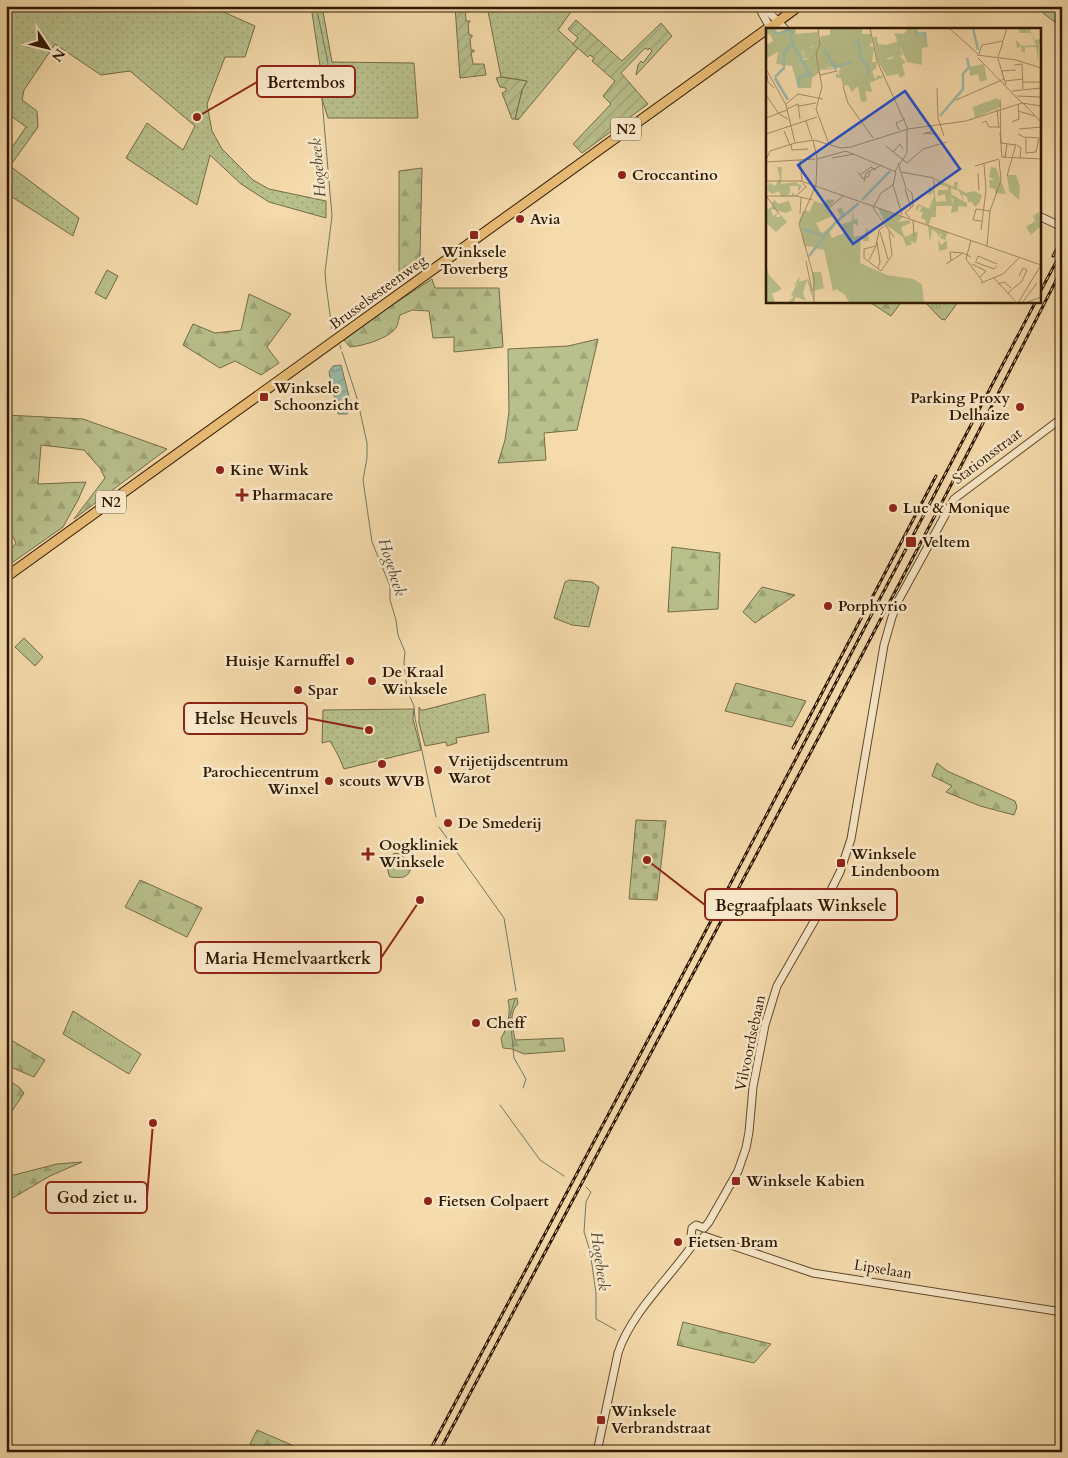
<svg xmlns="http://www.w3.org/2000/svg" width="1068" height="1458" viewBox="0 0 1068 1458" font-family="Cardo,serif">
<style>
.grass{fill:url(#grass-tufts);stroke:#746c46}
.forest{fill:url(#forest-firs);stroke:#746c46}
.cemetery{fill:url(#cemetery-stones);stroke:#746c46}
.park{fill:url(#park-dots);stroke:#746c46}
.garden{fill:url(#garden-furrows);stroke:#746c46}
.pitch{fill:#b8c08c;stroke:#746c46}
.water{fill:url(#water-waves);stroke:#707a65}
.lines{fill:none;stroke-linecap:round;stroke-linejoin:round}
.stream{stroke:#707a65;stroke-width:1}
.tertiary-casing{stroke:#60492b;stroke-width:9}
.primary-casing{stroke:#2f1900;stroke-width:11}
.tertiary{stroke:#f8e7c8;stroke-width:7}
.primary{stroke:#eabd76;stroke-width:9}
.rail-casing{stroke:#2f1900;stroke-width:3}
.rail{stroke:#f8e7c8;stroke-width:1;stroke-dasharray:4;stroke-linecap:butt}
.poi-dot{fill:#8f2418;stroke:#f8e7c8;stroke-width:2}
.labels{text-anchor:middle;stroke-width:5;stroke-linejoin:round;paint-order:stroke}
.shield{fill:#f8e7c8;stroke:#6b573c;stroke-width:1}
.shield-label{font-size:14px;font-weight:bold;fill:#2f1900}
.poi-label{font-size:15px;font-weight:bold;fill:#2f1900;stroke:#f8e7c8;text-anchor:start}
.street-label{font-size:15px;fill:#2f1900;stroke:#f8e7c8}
.water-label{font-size:16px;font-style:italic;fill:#504a32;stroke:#f8e7c8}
.inset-river{fill:none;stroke:#9cbba8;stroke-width:2.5}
.inset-road{fill:none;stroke:#a68d67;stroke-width:1}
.view{fill:#1d4ed8;fill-opacity:0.15;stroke:#1d4ed8;stroke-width:2.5}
.inset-edge{fill:none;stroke:#2f1900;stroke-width:2.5}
.leader{fill:none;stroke:#8f2418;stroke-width:2}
.callout-dot{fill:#8f2418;stroke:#f8e7c8;stroke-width:2}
.callout{fill:#f8e7c8;stroke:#8f2418;stroke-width:2}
.callout-label{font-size:16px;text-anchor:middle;font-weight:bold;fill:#2f1900}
</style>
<defs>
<pattern id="grass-tufts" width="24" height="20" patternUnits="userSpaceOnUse" patternTransform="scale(1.25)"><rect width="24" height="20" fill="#b8c08c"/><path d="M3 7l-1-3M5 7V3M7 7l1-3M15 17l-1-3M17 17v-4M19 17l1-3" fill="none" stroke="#9ea477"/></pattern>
<pattern id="forest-firs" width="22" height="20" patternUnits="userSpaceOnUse" patternTransform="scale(1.25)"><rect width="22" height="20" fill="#b8c08c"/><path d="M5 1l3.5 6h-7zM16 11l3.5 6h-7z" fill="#9ea477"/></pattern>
<pattern id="cemetery-stones" width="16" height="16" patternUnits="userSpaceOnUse" patternTransform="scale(1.25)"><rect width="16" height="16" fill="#b8c08c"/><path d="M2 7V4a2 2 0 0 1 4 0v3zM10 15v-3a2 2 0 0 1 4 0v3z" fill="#9ea477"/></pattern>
<pattern id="park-dots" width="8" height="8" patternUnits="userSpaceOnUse" patternTransform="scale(1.25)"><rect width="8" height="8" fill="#b8c08c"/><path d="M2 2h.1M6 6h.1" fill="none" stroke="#9ea477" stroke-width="1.8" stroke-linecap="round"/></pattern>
<pattern id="garden-furrows" width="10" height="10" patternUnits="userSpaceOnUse" patternTransform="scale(1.25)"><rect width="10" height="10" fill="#b8c08c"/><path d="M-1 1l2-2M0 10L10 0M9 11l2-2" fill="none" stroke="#9ea477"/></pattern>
<pattern id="water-waves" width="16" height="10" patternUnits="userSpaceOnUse" patternTransform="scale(1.25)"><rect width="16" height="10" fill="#9cbba8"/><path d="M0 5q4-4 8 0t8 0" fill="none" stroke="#87a08f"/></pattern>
</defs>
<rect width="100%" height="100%" fill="#f5daab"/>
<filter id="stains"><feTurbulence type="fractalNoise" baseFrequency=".004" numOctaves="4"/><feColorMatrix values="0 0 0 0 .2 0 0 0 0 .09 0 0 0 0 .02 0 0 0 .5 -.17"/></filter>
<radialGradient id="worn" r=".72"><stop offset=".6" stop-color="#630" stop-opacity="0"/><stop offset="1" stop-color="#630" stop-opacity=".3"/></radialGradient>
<path class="grass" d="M924 301H957L958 302 945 320 941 319Z
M396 853C403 854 409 861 411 867 409 879 400 878 390 877 386 869 387 861 393 854Z
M73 1011 141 1054 129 1074 63 1034Z"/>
<path class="forest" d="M1034 6H1062V19L1056 23Z
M422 168 420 256 417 263 399 273V171Z
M432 279 435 288H499L503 347 454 352V337L433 338 429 311 412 310 400 315C399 318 398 323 397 326 391 338 363 346 350 347L344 340 386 309Z
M249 294 291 314 267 347 279 363 261 375 235 361 220 368 183 345 193 324 215 333 241 330Z
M868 301H902L891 316Z
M598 339 577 430 544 433 546 460 498 463 505 440 509 412 508 349 568 346Z
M6 415 83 419 167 449 74 519 105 478 100 468 84 450 41 445 38 484 86 482 78 500 63 527 6 567V555L16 543 6 523Z
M672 547 720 553 718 609 668 612Z
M762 587 795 595 755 623 743 612Z
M736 683 806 701 792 727 725 711Z
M937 763 947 771 1015 801 1017 807 1014 815 980 806 946 792 952 786 932 776Z
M140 880 202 908 187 937 125 907Z
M517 998 518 1004C508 1014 513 1027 515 1040L563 1038 565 1051 524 1054 512 1049 503 1048 501 1038C508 1028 511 1011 508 1000Z
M6 1037 45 1060 34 1077 6 1065Z
M6 1079 19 1087 24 1093 10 1114 6 1112Z
M82 1162 50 1176 6 1202V1177L57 1164Z
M683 1322 771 1344 754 1363 677 1345Z
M257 1430 308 1452H268L250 1444Z"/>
<path class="cemetery" d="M636 820 666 821 657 900 629 899Z"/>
<path class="park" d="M6 6H210L255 26 245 57H225L207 104 212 131 222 149 253 180 269 189 326 201V218L269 202 241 184 210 155 197 205 126 158 147 123 183 150 195 126 130 71 101 75 55 44 24 90 22 100 37 111 38 127 10 166 79 218 73 236 6 193V146L11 149 26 127 6 112 11 103 6 99Z
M311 6H322L332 62 414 63 418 118H328L322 99V79Z
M487 6H575L558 30 578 48 518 120 515 119 522 90 527 81 501 77Z
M569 580 592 582 599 587 589 627 572 625 554 618 565 582Z
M485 694 489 732 456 738 457 743 447 746 446 742 425 746 419 723V707L421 710H424Z
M414 709 413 719 421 750 344 769 338 755 330 741 322 743 323 710Z"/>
<path class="garden" d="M455 6H465L466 21H470V22L468 23 469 35H472V37L470 38 471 50H474V52H471L473 64H484L486 75 460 78Z
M576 20 622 61 661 23 672 36 636 75 638 65 641 61 643 63 652 51 649 48 648 50 645 48 621 73 648 104 622 123 618 117 614 120 617 127 582 153 573 144 611 104 603 96 615 81 592 61 594 58 590 55 588 57 573 44 578 38 568 29Z
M501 77 527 81 522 90 515 119H512L502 93 506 91V88L500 87 496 78Z"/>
<path class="pitch" d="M107 270 118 276 106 299 95 293Z
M24 638 43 657 35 666 15 647Z"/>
<path class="water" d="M341 365 352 408 347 414H338L329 372 333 366Z"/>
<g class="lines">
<path class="stream" d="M316 6 328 63 322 99 332 216 325 272 326 285 332 329
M340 345 341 349
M342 352 357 398 367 443V458L363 480 372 542 390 586V600L396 620 398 635 405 652 404 662 407 690 414 706 415 718 436 817
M439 827 504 918 516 991
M515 999 510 1016 514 1058 526 1079 523 1088
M500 1105 540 1160 564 1176
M586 1187 591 1192 586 1202 584 1232 590 1251 596 1293V1319L616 1330"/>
<defs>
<path id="tertiary" d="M758 6 771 29
M763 6 785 29
M1039 216 1062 227
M704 1228 709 1222 738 1171 746 1148 749 1132 753 1087 765 1025 777 986 824 904 840 872 851 839 884 645 892 617 898 601 954 499 1062 418
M704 1236 813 1273 1062 1312
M696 1240 691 1236 692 1228 696 1225 704 1228
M597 1452 618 1353C631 1312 672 1276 696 1240"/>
<path id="primary" d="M768 29 799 6
M6 577 767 29"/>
</defs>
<use href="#tertiary" class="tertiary-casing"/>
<use href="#primary" class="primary-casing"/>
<use href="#tertiary" class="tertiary"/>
<use href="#primary" class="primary"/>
<defs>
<path id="rail" d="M1053 256 1062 240
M1039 294 1062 251
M793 748 936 476
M429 1452 693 955 1036 301
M439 1452 822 731 962 464 1062 269"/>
</defs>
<use href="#rail" class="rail-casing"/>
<use href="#rail" class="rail"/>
</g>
<g class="poi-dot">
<circle cx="622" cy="175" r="5"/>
<circle cx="520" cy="219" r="5"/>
<rect x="469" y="230" width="10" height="10" rx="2.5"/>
<rect x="259" y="392" width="10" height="10" rx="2.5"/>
<circle cx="1020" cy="407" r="5"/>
<circle cx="220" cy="470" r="5"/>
<path d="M239.5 487.5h5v5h5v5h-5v5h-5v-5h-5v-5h5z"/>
<circle cx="893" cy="508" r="5"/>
<rect x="905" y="536" width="12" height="12" rx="2.5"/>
<circle cx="828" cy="606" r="5"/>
<circle cx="350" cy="661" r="5"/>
<circle cx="372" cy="681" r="5"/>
<circle cx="298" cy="690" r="5"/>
<circle cx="382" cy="764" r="5"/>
<circle cx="438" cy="770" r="5"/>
<circle cx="329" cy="781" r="5"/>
<circle cx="448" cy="823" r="5"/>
<path d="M365.5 846.5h5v5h5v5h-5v5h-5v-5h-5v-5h5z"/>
<rect x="836" y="858" width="10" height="10" rx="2.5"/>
<circle cx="476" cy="1023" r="5"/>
<rect x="731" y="1176" width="10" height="10" rx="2.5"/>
<circle cx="428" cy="1201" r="5"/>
<circle cx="678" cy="1242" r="5"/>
<rect x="596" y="1415" width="10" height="10" rx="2.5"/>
</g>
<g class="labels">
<g class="shield">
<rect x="611" y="117.5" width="30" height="23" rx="4"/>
<rect x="96" y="490.5" width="30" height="23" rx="4"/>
</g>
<g class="shield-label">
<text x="626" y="134">N2</text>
<text x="111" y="507">N2</text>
</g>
<g class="poi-label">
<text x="632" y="180">Croccantino</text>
<text x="530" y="224">Avia</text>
<text x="474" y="257" text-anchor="middle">Winksele<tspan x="474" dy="17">Toverberg</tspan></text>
<text x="274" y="393">Winksele<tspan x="274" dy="17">Schoonzicht</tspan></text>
<text x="1010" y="403" text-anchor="end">Parking Proxy<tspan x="1010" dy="17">Delhaize</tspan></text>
<text x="230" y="475">Kine Wink</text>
<text x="252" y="500">Pharmacare</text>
<text x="903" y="513">Luc &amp; Monique</text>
<text x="922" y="547">Veltem</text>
<text x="838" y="611">Porphyrio</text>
<text x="340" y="666" text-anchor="end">Huisje Karnuffel</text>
<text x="382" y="677">De Kraal<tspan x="382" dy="17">Winksele</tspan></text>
<text x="308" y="695">Spar</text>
<text x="448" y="766">Vrijetijdscentrum<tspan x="448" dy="17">Warot</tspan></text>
<text x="319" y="777" text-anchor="end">Parochiecentrum<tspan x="319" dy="17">Winxel</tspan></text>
<text x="382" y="786" text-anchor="middle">scouts WVB</text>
<text x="458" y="828">De Smederij</text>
<text x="379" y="850">Oogkliniek<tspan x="379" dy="17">Winksele</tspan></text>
<text x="851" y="859">Winksele<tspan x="851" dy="17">Lindenboom</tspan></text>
<text x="486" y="1028">Cheff</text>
<text x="746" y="1186">Winksele Kabien</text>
<text x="438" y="1206">Fietsen Colpaert</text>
<text x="688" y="1247">Fietsen Bram</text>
<text x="611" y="1416">Winksele<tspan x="611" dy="17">Verbrandstraat</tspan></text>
</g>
<g class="street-label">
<text transform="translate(378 292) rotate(-36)" y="5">Brusselsesteenweg</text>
<text transform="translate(987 456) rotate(-37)" y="5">Stationsstraat</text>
<text transform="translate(750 1043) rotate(-78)" y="5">Vilvoordsebaan</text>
<text transform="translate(883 1269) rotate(9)" y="5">Lipselaan</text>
</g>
<g class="water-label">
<text transform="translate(317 168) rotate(-95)" y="6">Hogebeek</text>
<text transform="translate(393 567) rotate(73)" y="6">Hogebeek</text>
<text transform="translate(601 1261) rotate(82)" y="6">Hogebeek</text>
</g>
</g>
<g transform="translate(766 28)">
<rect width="275" height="275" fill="#f5daab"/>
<path d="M142 0H150L151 7H160L162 19 156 20V37L141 34 128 5 138 6ZM53 11 64 37 59 39 69 41 53 42 51 29 40 27 49 17 36 23 38 30 44 32 32 29 28 16ZM133 19V27L140 35 136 36 139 47 134 50 132 46 121 48 118 31H126ZM86 38 90 51 104 55 106 64 99 63 101 73 95 74 92 58 86 64 82 57 77 58 75 50H70V45L74 47 72 43ZM183 165 201 175V179L192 178V183L185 185 187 171Z" fill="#b8c08c"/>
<path d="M0 0H7L12 5 27 0H30L29 6 52 4 53 11 28 17 32 29 37 32 44 30H38L37 21 51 18 41 27 47 26 53 34V45L46 50 45 60H32L26 38 10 36 12 24 1 30 0 17 7 13 4 6 0 7ZM253 0H263L269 12 275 11V15L271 16 273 17 272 33 270 19H259V24H256L255 18 251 20 250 12 256 18 270 17 265 5H253ZM107 9H111L112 16 121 17 142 10V18L134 19 137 28 133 27 132 19 131 27 119 31 121 48 111 32ZM11 139H16L15 156 29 154 36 158 32 164V158H24V165L20 168 26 167V164L30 168 15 169 13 163 6 166 1 162 3 154 9 158 14 150ZM225 139 230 140 240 166 229 165V161L224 160 223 152H229L223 149ZM168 150 188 159V154H192L191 160 200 165 208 163 216 167 214 174 209 179 206 174H202L201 169 196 166 198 173 193 163 185 160 186 178H170V189H165L163 197 159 196 160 192 155 190 157 184H153L156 179 153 178 151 184 150 180 152 176 163 181 168 168 167 164 163 168V158L166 164 168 158 170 174 180 173 179 166 172 168V162H182V159L174 157ZM9 172 12 176 23 173 26 182 20 185 5 181 7 188 11 185 10 189H14V186L21 194 10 204 0 195V182L7 178 5 175ZM112 180 137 189 132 194 143 192 145 195 135 199 136 203 139 209 152 203 150 215 143 213 147 216 140 218 137 209 120 197ZM273 184 275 198 265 207 260 199 269 193 267 188ZM162 198 182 204 179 212 174 210 175 204 172 210 175 217 181 212V221L173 223 172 206 166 201 164 215ZM0 237 3 247 16 261 6 266 9 275H0ZM34 248 33 254 42 251 47 263 48 275 41 252 37 265 40 273 30 269 27 275H21L28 269 25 267 32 254 27 259Z" fill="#b8c08c"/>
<path d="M64 0H96V6H105L106 15 103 17 108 20 106 34H111L110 41 106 43 109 51 112 47 118 49 96 58 100 54 90 51 86 39 75 42 73 39H59L64 37 54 16 55 8 64 7ZM218 36 221 52 214 54 212 46 204 48 203 39ZM231 70 236 78 209 90 207 79ZM241 147H250L254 159 253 172 243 163ZM61 171 69 172 63 180 67 188 50 195 54 203 57 205 75 188 71 182 75 179 79 186 63 204 66 210 78 205 76 196 86 193 87 181 88 192 92 191V198L87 195 88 209 99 206 101 198 103 213H97L95 207 94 235 121 247 148 251 156 257 158 275H84L78 266 70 261 67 263 58 222 50 220 42 232 48 219 38 218 33 193 37 183H44L48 173 58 176ZM46 244H55L58 260 47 263Z" fill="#b8c08c"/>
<path class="inset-river" d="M6 0 11 6 23 2 27 5 24 9 27 16 18 23V40L9 49M150 0 151 6 159 5 160 14M207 0 212 22M88 14H93L94 29 102 39V46M27 17 44 46 43 50M58 21 69 39 86 34M61 26 70 42M9 50 22 72M33 58V49L43 46M174 88 197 61V46L203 39 201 30M96 172 124 143M36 201 58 208M43 228 69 195 93 175"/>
<path class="inset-road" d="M52 0 54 16 50 26 56 59 50 81 63 116M104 0 111 33 142 101M183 0 212 26M213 26 216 17 237 13 241 0M211 27 250 32 275 40M232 29 237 14M212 30 256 75M232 31 240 57M248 37 256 36 257 61M0 41 20 77 29 115M235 43 250 42M1 47 2 54 8 60M54 47 71 43M239 53 257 51M257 54H275M77 58 82 75 107 110M171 60 172 90 178 108M246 63 275 60M0 67 13 86 22 91M251 68 275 69M234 71 235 115 250 117M190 72 238 51M257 75 275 94M20 76 32 66 57 71M33 78 50 75M21 81 32 76 34 91M231 81 233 100M252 83 269 88M0 90 21 82M40 93 46 111M246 94 253 91 252 76M216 95 220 93 223 99H233M142 101 200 93 256 75 275 78M253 101 275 99M133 102 130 95 139 91M18 103 24 117M234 104 236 129M0 106 51 89M157 106 167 103 168 106 159 105M252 106 260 110V125M260 109 273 110 270 124 260 125M47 112 51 131 50 157 33 196 48 250V275M29 115 48 112 75 120 85 119 142 101M25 116 26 122 42 121M251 117 255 120 254 130M120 118 141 135 157 121 181 114M127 124 134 116 137 121M240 126 239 129 241 116M236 129 275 131M66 130 88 126M51 131 80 123 130 144M0 132 4 123 29 115M34 132 36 153M0 134 49 131M132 135 140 160 146 165 147 178 139 185 144 190M209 138 233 131M129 143 141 125V101M92 144 97 151 103 148 104 144M130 144 127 157 136 187M135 144 168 150V160M212 145 213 162M94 147 105 139 110 142M241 148 250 116M0 153H35L275 237M98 154 100 145 116 137M127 157 115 165 107 180 128 209M139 161 145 180M0 168H30L47 172M30 168 40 159 37 155M1 169 13 186M63 180 77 168M34 186 35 169M147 192 148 208M215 193 207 192 210 181 224 183M118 198 113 202 110 218 98 221V230L115 243 126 227 123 203M215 202 220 162 218 136M114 204 122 231M205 212 200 231 217 254M111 214 114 234 112 240M221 218 224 183 235 152 233 132M103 232 110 218M40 233 46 263M185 233 184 224 197 225M210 233 212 228 231 236M209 234 228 241 231 238M180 236 197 225 205 229M206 236 220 243 214 249M228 250 249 273M215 255 237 246 253 230M232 256 238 254 245 260M242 265 256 253 261 242 257 240 253 248M252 275 275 237M256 275 271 255M259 275 275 269"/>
<path class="view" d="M139 63 194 141 87 216 32 137Z"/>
<rect width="275" height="275" class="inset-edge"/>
</g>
<path class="leader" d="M197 117L257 82M369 730L307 718M647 860L705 905M420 900L381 958M153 1123L147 1197"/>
<g class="callout-dot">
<circle cx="197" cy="117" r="5"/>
<circle cx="369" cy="730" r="5"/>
<circle cx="647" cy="860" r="5"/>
<circle cx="420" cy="900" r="5"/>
<circle cx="153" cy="1123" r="5"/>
</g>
<g class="callout">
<rect x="257" y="66" width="98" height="31" rx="5"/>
<rect x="184" y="703" width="123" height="31" rx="5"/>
<rect x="705" y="889" width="192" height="31" rx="5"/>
<rect x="195" y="942" width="186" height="31" rx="5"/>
<rect x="46" y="1182" width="101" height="31" rx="5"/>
</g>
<g class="callout-label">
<text x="306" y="88">Bertembos</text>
<text x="246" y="724">Helse Heuvels</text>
<text x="801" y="911">Begraafplaats Winksele</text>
<text x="288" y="964">Maria Hemelvaartkerk</text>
<text x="97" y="1203">God ziet u.</text>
</g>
<rect width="1068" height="1458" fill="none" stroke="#f5daab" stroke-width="25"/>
<rect x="8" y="8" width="1053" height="1443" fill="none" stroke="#2f1900" stroke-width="2.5"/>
<rect x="12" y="12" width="1043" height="1433" fill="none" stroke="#2f1900"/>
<g transform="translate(48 48) rotate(125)" stroke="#f8e7c8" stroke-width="4" paint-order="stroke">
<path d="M0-4L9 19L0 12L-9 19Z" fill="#2f1900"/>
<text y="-8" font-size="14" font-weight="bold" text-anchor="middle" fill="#2f1900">N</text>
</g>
<rect width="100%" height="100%" filter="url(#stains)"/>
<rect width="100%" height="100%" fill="url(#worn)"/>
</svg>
